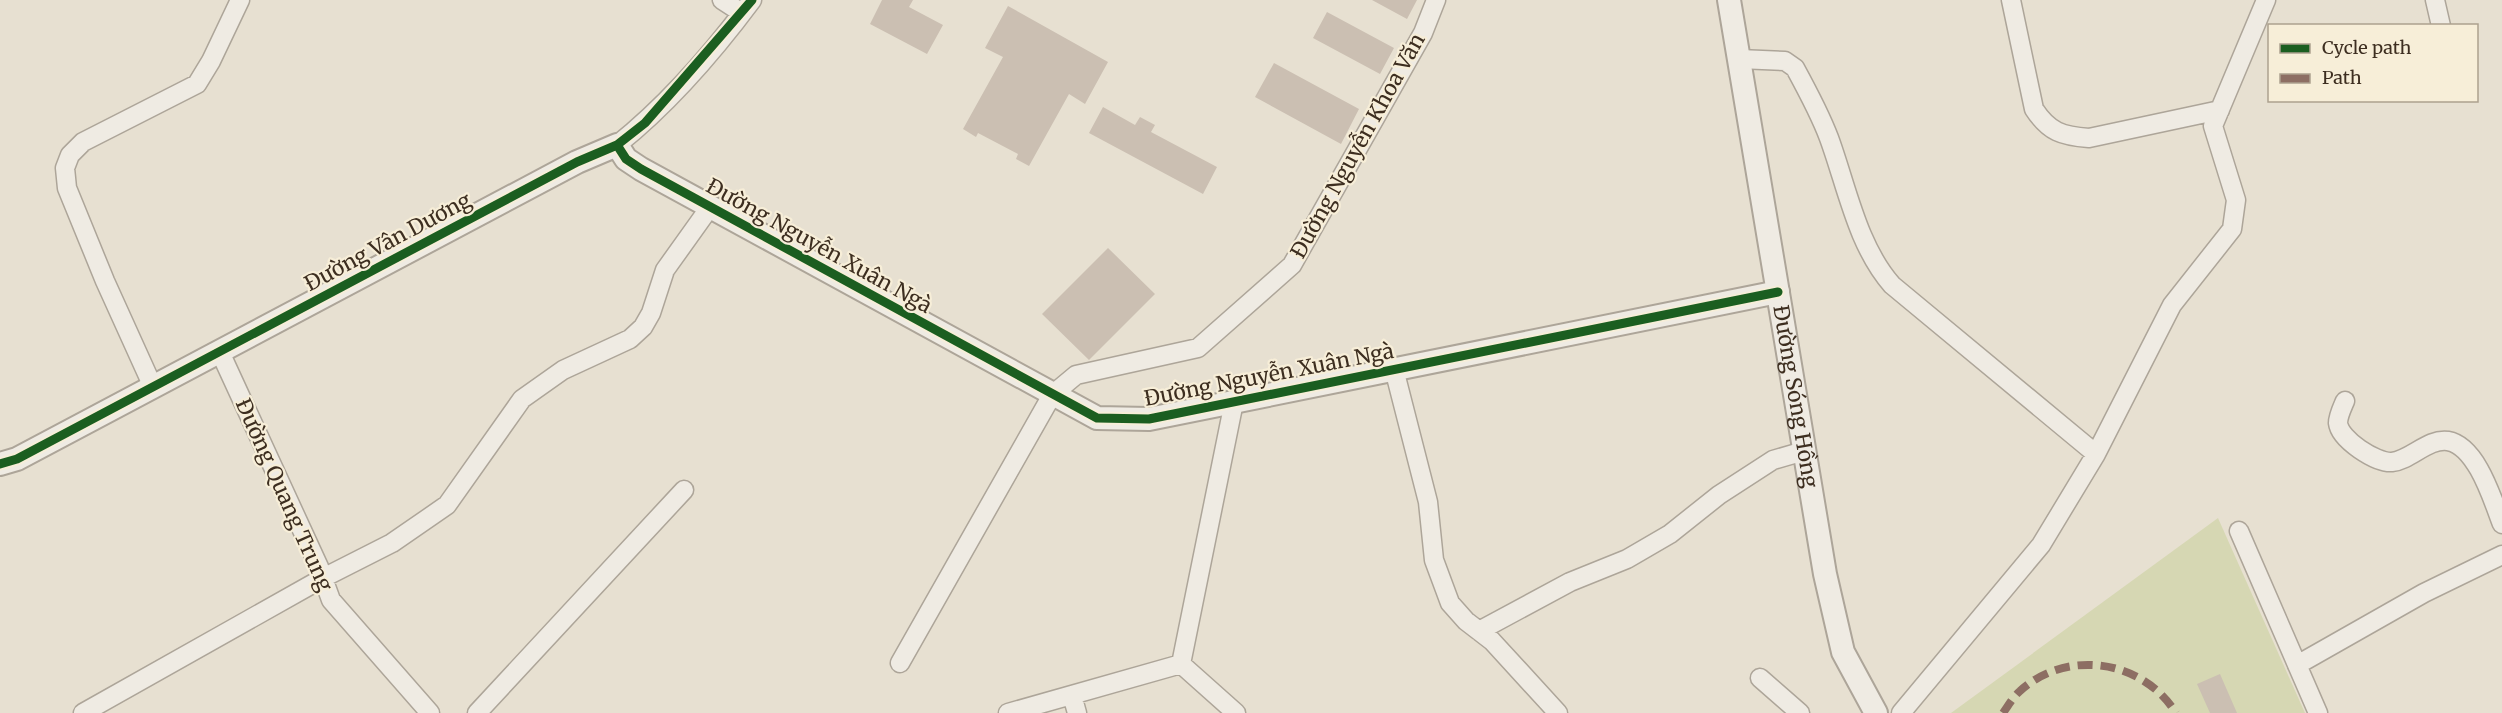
<svg xmlns="http://www.w3.org/2000/svg" width="2502" height="713" viewBox="0 0 2502 713" font-family="Merriweather,serif">
<style>
.green{fill:#d6d7b3}
.building{fill:#cbbfb2}
.lines{fill:none;stroke-linecap:round;stroke-linejoin:round}
.minor-casing{stroke:#ada599;stroke-width:21}
.tertiary-casing{stroke:#ada599;stroke-width:26}
.minor{stroke:#efebe3;stroke-width:18}
.tertiary{stroke:#efebe3;stroke-width:22}
.quiet{stroke:#8d6e63;stroke-width:8;stroke-dasharray:15 8;stroke-linecap:butt}
.cycleway-casing{stroke:#f7eed8;stroke-width:13}
.cycleway{stroke:#1b5e20;stroke-width:9}
.labels{text-anchor:middle;stroke-width:4.5;stroke-linejoin:round;paint-order:stroke}
.street-label{font-size:21px;fill:#3d2e20;stroke:#f7eed8}
</style>
<rect width="100%" height="100%" fill="#e7e0d1"/>
<path class="green" d="M2218 518 2305 713H1951Z"/>
<path class="building" d="M882 0H913L909 7 943 25 927 54 870 24Z
M1372 0H1417L1407 19Z
M1008 6 1108 62 1085 104 1069 94 1029 166 1016 159 1018 154 978 133 976 137 963 129 1003 57 985 48Z
M1327 12 1394 48 1380 74 1313 38Z
M1274 63 1359 109 1341 144 1255 97Z
M1103 107 1135 125 1140 117 1155 125 1151 132 1217 167 1203 194 1089 133Z
M1108 248 1155 294 1089 360 1042 314Z
M2220 674 2237 713H2210L2197 684Z"/>
<g class="lines">
<defs>
<path id="minor" d="M722 0 742 13
M2011 0 2034 109C2049 132 2062 136 2089 138L2220 110
M2435 0 2441 26
M1739 59 1785 61 1795 68C1807 90 1820 114 1829 138 1847 187 1857 245 1892 285L2096 454
M617 145C666 106 714 51 752 0
M220 352 319 567 331 600 430 713
M1394 369 1428 502 1434 560 1450 603 1466 621 1492 641 1558 713
M153 387 105 281 67 188 65 168 70 155 83 142 197 84 211 61 240 0
M2345 401C2342 408 2338 416 2338 423 2340 440 2376 463 2392 462 2411 460 2428 438 2448 441 2477 446 2493 501 2502 524
M2239 531 2318 713
M1479 631 1570 582 1627 559 1670 534 1719 495 1773 460 1804 451
M900 663 1052 395 1076 375 1198 348 1292 265 1423 33 1436 0
M1181 664 1234 402
M1181 664 1236 713
M2297 665 2424 593 2502 555
M1760 678 1800 713
M1072 695 1077 713
M83 713 323 578 392 543 447 505 522 399 563 370 630 339 643 327 651 313 665 270 710 207
M477 713 684 490
M1008 713 1181 664
M1901 713 2041 545 2096 454 2172 305 2232 229 2236 200 2213 126 2266 0"/>
<g id="tertiary">
<path id="s1" d="M1729 0 1825 574 1843 652 1876 713"/>
<path d="M0 464 17 459 577 162 617 145 626 159 641 169 1097 418 1149 419 1778 292"/>
</g>
</defs>
<use href="#minor" class="minor-casing"/>
<use href="#tertiary" class="tertiary-casing"/>
<use href="#minor" class="minor"/>
<use href="#tertiary" class="tertiary"/>
<path class="quiet" d="M2003 713C2008 706 2013 697 2020 691 2067 648 2143 660 2176 713"/>
<defs>
<path id="cycleway" d="M617 145 626 159 641 169 1097 418 1149 419 1778 292
M0 464 17 459 577 162 617 145 645 123 752 0"/>
</defs>
<use href="#cycleway" class="cycleway-casing"/>
<use href="#cycleway" class="cycleway"/>
</g>
<g class="labels">
<g class="street-label">
<text transform="translate(1358 146) rotate(-61)" y="7">Đường Nguyễn Khoa Văn</text>
<text transform="translate(388 242) rotate(-28)" y="7">Đường Vân Dương</text>
<text transform="translate(819 246) rotate(29)" y="7">Đường Nguyễn Xuân Ngà</text>
<text transform="translate(1269 375) rotate(-11)" y="7">Đường Nguyễn Xuân Ngà</text>
<text dy="7" stroke="none"><textPath href="#s1" startOffset="402">Đường Sóng Hồng</textPath></text>
<text transform="translate(284 495) rotate(66)" y="7">Đường Quang Trung</text>
</g>
</g>
<rect x="2268" y="24" width="210" height="78" fill="#f7eed8" stroke="#ada18e" stroke-width="1.5"/>
<rect x="2280" y="44" width="30" height="9" fill="#1b5e20" stroke="#ada18e" stroke-width="1.5"/>
<text x="2322" y="54" font-size="18" fill="#3d2e20">Cycle path</text>
<rect x="2280" y="74" width="30" height="9" fill="#8d6e63" stroke="#ada18e" stroke-width="1.5"/>
<text x="2322" y="84" font-size="18" fill="#3d2e20">Path</text>
</svg>
